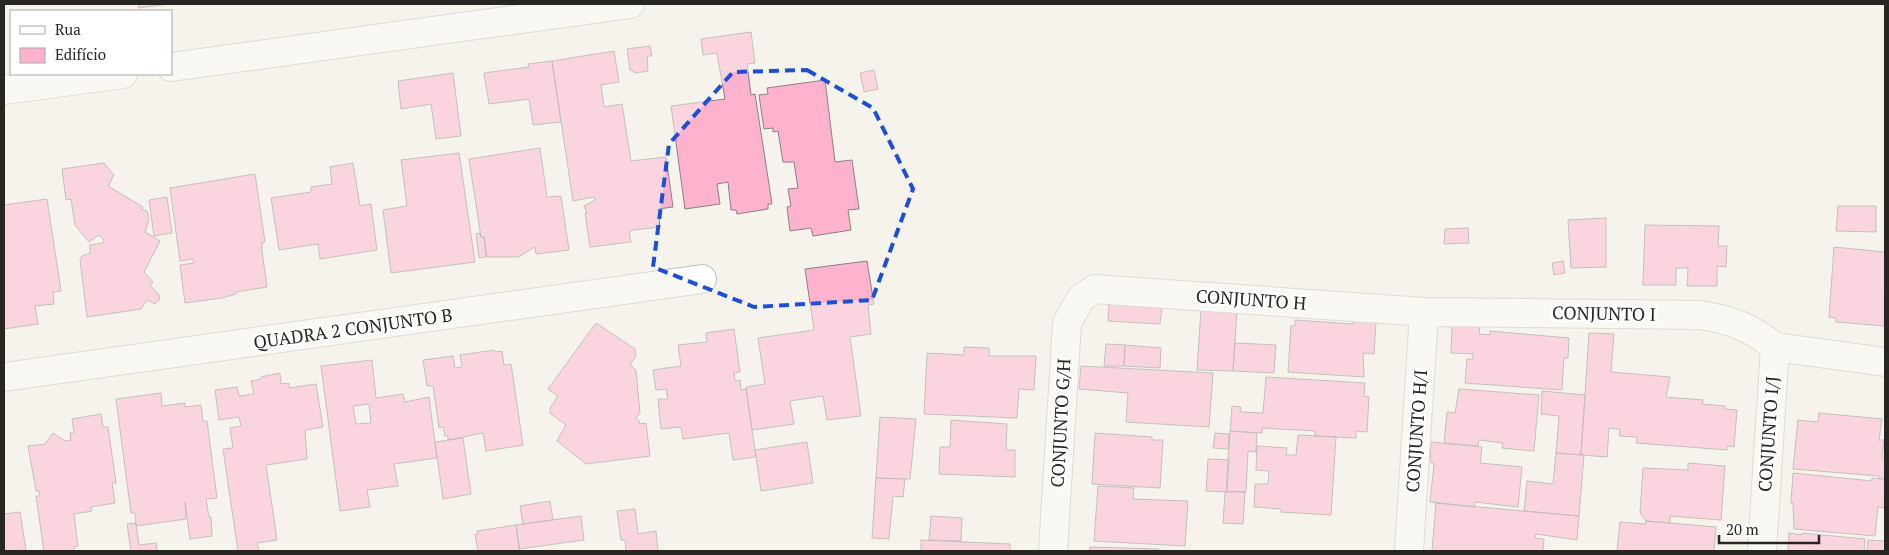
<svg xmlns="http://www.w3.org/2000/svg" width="1889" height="555" viewBox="0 0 1889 555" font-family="'PT Serif',serif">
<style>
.building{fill:#ffb2ce;stroke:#888183;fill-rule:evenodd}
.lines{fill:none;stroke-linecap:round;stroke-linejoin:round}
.street-casing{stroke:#c1beb8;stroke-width:30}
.street{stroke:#fff;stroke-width:28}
.marked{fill:none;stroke:#1d4ed8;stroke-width:4;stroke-dasharray:10 6;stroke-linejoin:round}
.labels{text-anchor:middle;stroke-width:5;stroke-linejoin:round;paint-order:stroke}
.street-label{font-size:18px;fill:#272623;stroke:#fff}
</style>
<rect width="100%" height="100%" fill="#f6f3ed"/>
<path class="building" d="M138 4H169L139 8Z
M751 32 755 63 747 64 751 95 755 94 772 204H768V209L737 214 736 210H731L728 182 717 184 720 204 685 209 671 106 725 99 717 53 703 55 701 39Z
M650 46 652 56H647L648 71 636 73 630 70 627 49Z
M614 51 619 82 601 85 604 107 622 104 631 161 666 157 673 207 658 209 660 227 633 230 629 233 631 242 590 247 585 213H587L584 206 595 200 594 197 573 201 552 61Z
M552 61 561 122 533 125 529 99 489 104 484 73 529 67 528 64Z
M874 70 878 89 864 92 860 73Z
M453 73 461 136 436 139 431 104 401 109 398 81Z
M825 80 835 162 852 160 859 209 848 210 851 230 813 236 811 228 790 231 787 207 791 206 788 189 798 188 794 162H783L778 131 773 132V128L764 129 759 95 768 94 767 88Z
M540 148 547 197 561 196 569 250 536 254 535 247 518 257H487L484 237H481L469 159Z
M459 153 475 262 391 273 383 210 407 206 401 160Z
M104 163 114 175 108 186 143 207 141 209 147 211 149 219 145 232 160 241 144 272 153 282 150 285 159 295 160 299 155 304 147 300 141 309 87 317 80 260 82 256 90 253V245L103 243 104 240 99 235 89 242 75 225 71 199 66 200 62 169Z
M353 163 360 206 371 204 377 250 320 259 318 244 279 250 271 198 311 192V187L332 184 330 167Z
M255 174 265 242 262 243V251L267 287 236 292V294L222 298 185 303 180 265 194 263 193 259 180 261 170 188Z
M167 197 172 233 154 236 149 200Z
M47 199 61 291 53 292 54 304 35 306 38 324 4 329V205Z
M1838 206H1876V232L1836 231Z
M1606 218V267L1571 268 1568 220Z
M1645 225 1719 226 1718 246H1727L1726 267 1717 266V286H1687L1688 268H1676V285H1643Z
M1468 228 1469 243 1444 244 1445 229Z
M480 233 481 237H484L486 257 479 258 476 234Z
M1834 247 1885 252 1884 326 1836 322V318L1829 317Z
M867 261 874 304 868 305 871 334 850 337 861 416 827 420 823 396 790 401 794 424 752 430 746 387 765 384 758 338 814 330 805 269Z
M1563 261 1565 273 1554 275 1552 263Z
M1109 304 1162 307 1160 324 1108 321Z
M1201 309 1237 311 1233 371 1197 370Z
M1295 320 1353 324V320L1376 322 1374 354 1363 353 1364 377 1288 372 1291 326H1295Z
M596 323 635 349 636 356 630 365 636 370 640 413 636 418 640 422 639 424 646 423 650 456 586 464 557 441 566 425 550 413V408L558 396 548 389Z
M1480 324 1479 334 1490 335V331L1569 338 1568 358H1564L1562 390 1465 383 1467 359H1473V354L1451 353 1452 326Z
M734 329 740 372 734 373 735 381 740 380 741 390 746 389 756 457 733 460 729 433 683 439 681 427 661 429 658 399H668L666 389 656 390 653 370 681 366 678 345 707 342 706 333Z
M1589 333 1614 334 1611 372 1670 377 1666 397 1703 400 1702 404 1725 406V409L1737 410 1734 447 1727 446V450L1636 443 1637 437 1619 436 1620 429 1609 428 1607 457 1581 455Z
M1235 343 1276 345 1274 373 1233 371Z
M1106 344 1125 345 1124 366H1104Z
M1125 345 1161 348 1160 368 1124 366Z
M964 347 989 348V356H1036L1034 390 1019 389 1017 418 924 414 927 353 964 355Z
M494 350 495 352 502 351 504 365 511 364 523 445 486 451 483 433 448 440V436H445L443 427 439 428 433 386H427L423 360 453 356 455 368 462 367 460 355Z
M372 360 376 398 403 394 405 402 429 397 437 458 394 464 398 486 367 490 370 507 340 511 321 366ZM369 404 371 423 356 424 353 406Z
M1081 366 1213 373 1209 427 1126 422 1128 393 1079 389Z
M280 373 281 384 289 383V388L316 384 323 427 305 430 307 459 266 465 277 540 257 543 259 551H238L223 449 233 448 230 428 241 426 239 417 219 420 215 390 237 387 239 396 254 394 251 381 261 379V377Z
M1266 377 1365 383 1364 396 1369 397 1367 432 1356 431V438L1315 436V431L1262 428V433L1230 431 1232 406 1241 407V412L1263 413Z
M1459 389 1539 395 1534 451 1502 448 1503 443 1479 440 1478 446 1444 443 1447 412 1455 413Z
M1542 391 1585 395 1581 455 1556 453 1559 416 1541 414Z
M161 393 162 406 185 403V407L201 405 203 421H207L217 498 206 499 209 517H211L212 536 190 539 185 502 186 519 136 526 135 513H131L116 399Z
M1819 413 1882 419 1879 440H1884L1882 458H1885V479H1879L1880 476 1793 469 1798 420 1818 422Z
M101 414 103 427H108L116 483H112L115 503 91 507 92 511 74 514 78 546 74 547V551H44L36 496H40L39 491H36L28 446 45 444 53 433 65 441 71 440 70 433 74 432 72 419Z
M880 417 916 419 910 479 876 478Z
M951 420 1007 424 1006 450H1015V477L939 474 940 447H950Z
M1230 431 1257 433 1256 452 1248 451 1246 492 1226 491Z
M1095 433 1152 437V440H1163L1160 488 1092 484Z
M1215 433 1229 434 1228 449 1213 448Z
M1298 435 1336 437 1331 515 1281 512V509L1254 507 1255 484H1268L1269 471 1256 470 1257 446 1287 448 1286 455H1296Z
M463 438 471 494 443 499 435 442Z
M807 442 813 483 761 491 755 450Z
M1431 442 1482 447 1480 463 1522 467 1518 507 1475 502V507L1430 502 1434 464 1430 462Z
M1556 453 1584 455 1579 516 1524 511 1527 481 1553 484Z
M1208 459 1229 460 1227 492 1206 491Z
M1688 463 1725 466 1721 520 1670 516V523L1646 521 1640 513 1643 468 1688 470Z
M1793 473 1872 481V478L1885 479 1884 508 1878 507 1875 536 1794 529 1793 503H1791Z
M876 478 905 479 903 497 893 496 889 539 872 538Z
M1098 486 1134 488 1133 499 1188 501 1185 546 1094 541Z
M1225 492H1245L1243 524 1223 523Z
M550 501 553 520 523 524 520 506Z
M1436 503 1579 516 1577 540 1536 534 1535 538 1544 539 1543 551H1432Z
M635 509 638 534 656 531 658 551H626L625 540H621L617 511Z
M20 512 26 550 4 551V514Z
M581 516 584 540 519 549 516 525Z
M931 516 962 518 961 541 929 540Z
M1646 521 1716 527 1714 551H1609H1617L1620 522 1646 524Z
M136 523 139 545 156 543 157 551H131L127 524Z
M516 525 520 551H478L475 534H478L477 531Z
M1789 533 1802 535V533L1865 539 1864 551H1788Z
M921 540 1010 544V551H921Z
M1868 540 1885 541V551H1867Z
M1090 547 1159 549 1158 551H1089Z"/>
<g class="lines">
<defs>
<path id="street" d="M171 67 630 4
M4 90 123 74
M1775 347 1885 362
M4 377 702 279
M1053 551 1067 323 1081 298 1095 289 1424 312 1700 315C1732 320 1750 327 1775 347
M1409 551 1424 312
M1762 551 1775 347"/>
</defs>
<use href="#street" class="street-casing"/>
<use href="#street" class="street"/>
</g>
<path d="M0 0H1889V555H0ZM807 70 873 108 913 189 872 300 754 307 653 267 669 144 733 72Z" fill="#f6f3ed" fill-opacity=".55" fill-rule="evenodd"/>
<path class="marked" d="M807 70 873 108 913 189 872 300 754 307 653 267 669 144 733 72Z"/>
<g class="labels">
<g class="street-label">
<text transform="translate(1251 300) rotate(4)" y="6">CONJUNTO H</text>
<text transform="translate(1604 314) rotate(1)" y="6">CONJUNTO I</text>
<text transform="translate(353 329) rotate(-8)" y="6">QUADRA 2 CONJUNTO B</text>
<text transform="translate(1061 423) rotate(-87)" y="6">CONJUNTO G/H</text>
<text transform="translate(1417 431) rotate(-86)" y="6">CONJUNTO H/I</text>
<text transform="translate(1769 434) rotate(-86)" y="6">CONJUNTO I/J</text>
</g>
</g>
<rect width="1889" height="555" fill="none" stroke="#272623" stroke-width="10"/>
<rect x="10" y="10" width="162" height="65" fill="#ffffff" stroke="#a9a8a7"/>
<rect x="20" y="26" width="25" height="8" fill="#ffffff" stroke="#a9a8a7"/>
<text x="55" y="35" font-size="15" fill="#272623">Rua</text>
<rect x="20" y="48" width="25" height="15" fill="#ffb2ce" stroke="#a9a8a7"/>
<text x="55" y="60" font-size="15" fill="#272623">Edifício</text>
<path d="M1719 535v8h100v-8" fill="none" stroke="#272623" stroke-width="2.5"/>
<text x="1726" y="535" font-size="15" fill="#272623" stroke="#ffffff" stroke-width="4" paint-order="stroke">20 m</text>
</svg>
